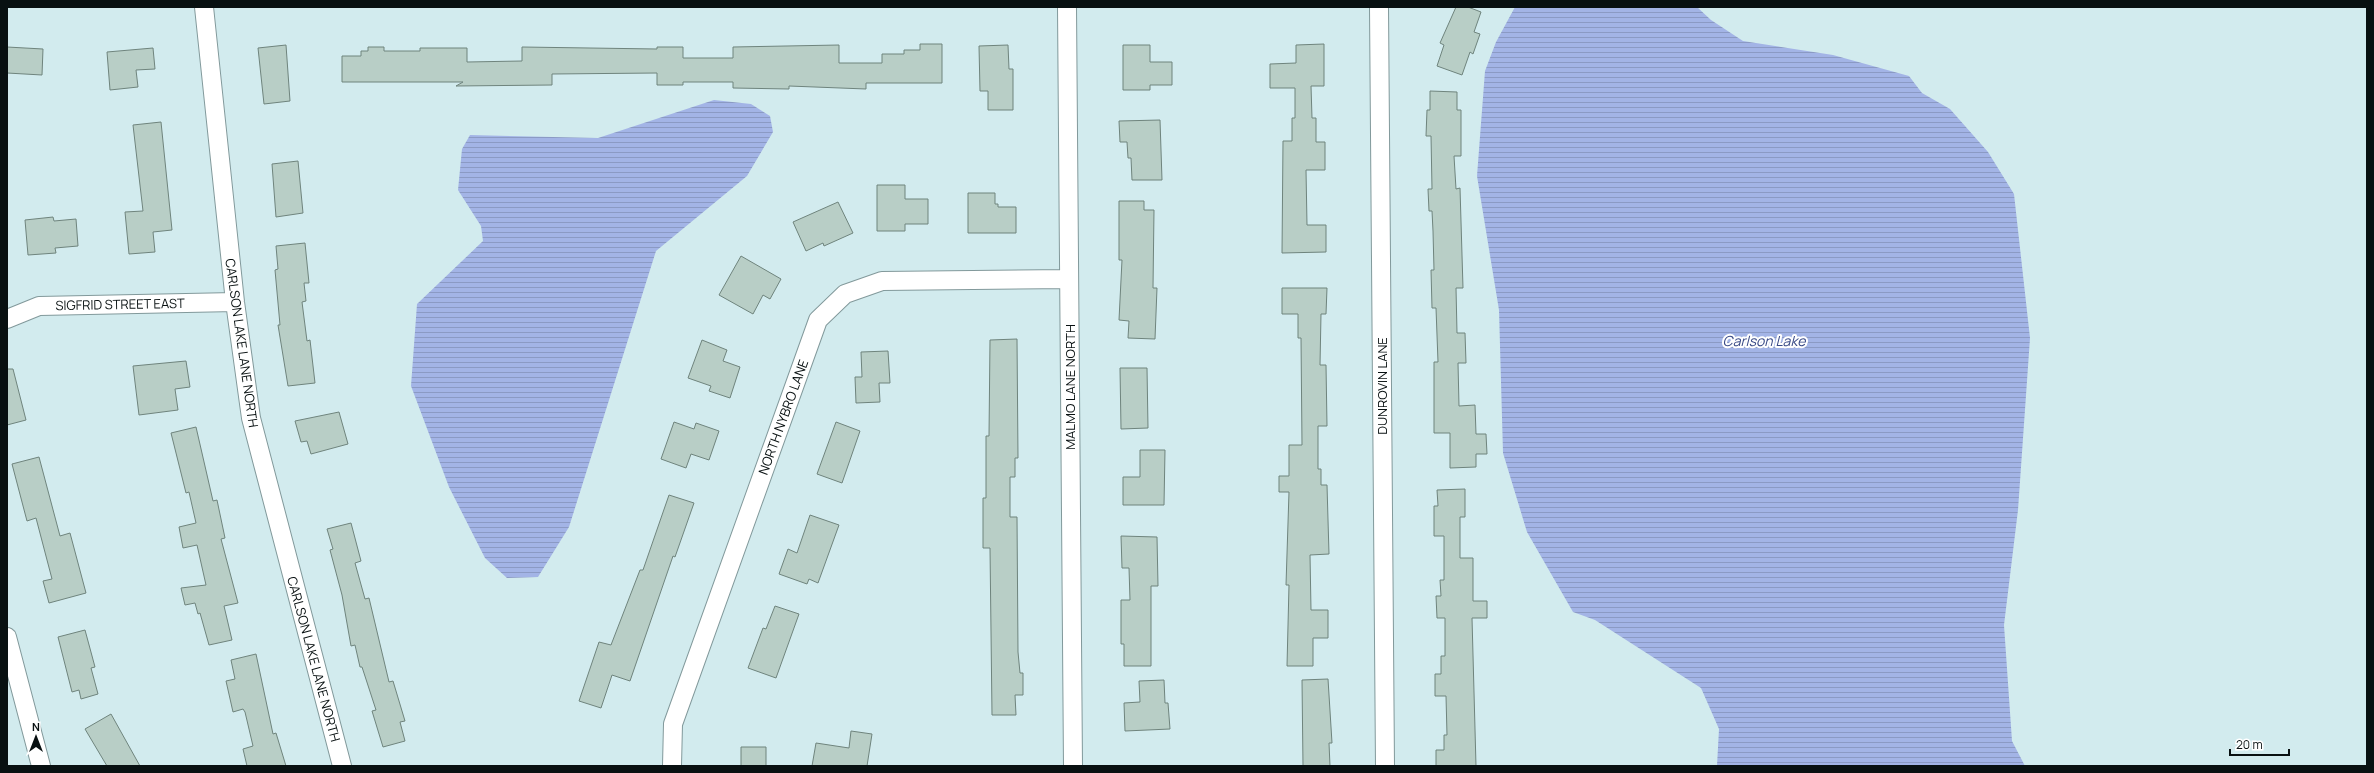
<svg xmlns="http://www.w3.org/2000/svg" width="2374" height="773" viewBox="0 0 2374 773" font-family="Manrope,sans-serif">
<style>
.water{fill:url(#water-rules)}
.building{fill:#b8cec6;stroke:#6f847d}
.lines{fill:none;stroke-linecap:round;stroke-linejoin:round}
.minor-casing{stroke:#82999b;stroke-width:20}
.minor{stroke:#fff;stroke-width:18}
.labels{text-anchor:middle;stroke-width:4;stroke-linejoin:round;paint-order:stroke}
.street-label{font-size:13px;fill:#081011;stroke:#fff}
.water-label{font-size:14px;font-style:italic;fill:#384986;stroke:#fff}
</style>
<defs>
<pattern id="water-rules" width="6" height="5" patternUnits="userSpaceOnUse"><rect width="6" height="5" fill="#a3b4e6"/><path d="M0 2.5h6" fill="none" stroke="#8b9ac4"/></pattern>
</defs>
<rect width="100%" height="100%" fill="#d2ebee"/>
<path class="water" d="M1515 7H1697L1711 20 1743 41 1833 55 1909 76 1922 93 1950 109 1988 152 2014 194 2030 338 2018 510 2004 625 2012 741 2025 766H1717L1719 729 1701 688 1595 620 1573 612 1527 532 1503 453 1499 310 1477 176 1485 71 1496 42Z
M714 100 751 104 770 116 773 132 747 176 656 251 569 527 538 577 507 578 485 558 449 487 411 386 417 304 483 241 481 226 458 190 462 149 470 135 598 138Z"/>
<path class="building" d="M1456 7H1468L1481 12 1474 32 1480 34 1473 54 1470 52 1462 75 1437 66 1444 45 1440 43Z
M920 44H942V83H866V89L789 86V89L733 88V82H683V85H657V73L552 74V85L456 86 463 82H342V56H361V51H368V47H384V51H420V48H467V62L522 61V47L657 49V47H683V58H733V47L839 45V63H882V54H904V50H920Z
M1324 44V86H1311L1312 118H1316V142H1325V170H1306L1307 225H1326V252L1282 253 1283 141H1292V118H1295V88H1270V64L1296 63V45Z
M286 45 290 101 264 104 258 48Z
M1008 45 1009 69H1013V110H988V91H980L979 46Z
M1123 45H1150V62H1172V85H1150V90H1123Z
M7 47 43 49 42 75 7 73Z
M153 48 155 69 136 70 138 87 110 90 107 52Z
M1430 91 1457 92V110H1461V156H1454L1456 189 1460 188 1463 288H1456L1457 333H1465L1466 363H1458L1459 406 1475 405 1476 434H1486L1487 454H1476V467L1450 468V433H1434V362H1438L1436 308H1432L1431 270H1434L1433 231 1432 211H1429L1428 189H1432L1431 136H1426L1427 110H1430Z
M1160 120 1162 180H1132L1131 158H1128L1127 142H1120L1119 121Z
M161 122 172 230 153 232 155 252 129 254 125 212 143 211 133 125Z
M298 161 303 213 276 217 272 164Z
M877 185H905V199H928V224H905V231H877Z
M968 193H995V204H998V207H1016V233H968Z
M1119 201H1144V210H1154L1153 288H1157L1155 339 1128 338 1129 321 1119 320 1122 260H1119Z
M838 202 853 233 824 246 823 243 806 251 793 222Z
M53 217 54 221 76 219 78 246 55 248 56 253 28 255 25 220Z
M305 243 309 283H304L306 301 302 302 307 341 310 340 315 383 288 386 278 325H280L275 270 278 269 276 246Z
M741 256 781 279 770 299 763 295 753 314 719 295Z
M1282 288H1327L1326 314H1321L1320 365H1326L1327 426H1318V469H1321V485H1327L1329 554 1310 555 1311 610H1328V638H1313V666H1287L1289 585H1286L1289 492H1279V476H1289V445H1302L1301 338H1298V314H1282Z
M1017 339 1018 458H1015V477H1010V517H1017L1018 652 1020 673H1023V695H1015L1016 715H992L990 548H983V498H986V436H989L990 340Z
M702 340 727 350 723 361 740 367 730 398 709 391 711 386 688 378Z
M888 351 890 383H879L880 402 856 403 855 377H862L861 352Z
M186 361 190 387 175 389 178 410 139 415 133 366Z
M1120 368H1147L1148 428 1121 429Z
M7 369H13L26 420 7 425Z
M339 412 348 444 311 454 307 441 301 442 295 421Z
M674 422 694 429 696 423 719 431 709 460 691 454 686 468 661 459Z
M836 422 860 431 842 483 817 474Z
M196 427 213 501 217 500 225 538 221 539 238 603 224 606 232 640 209 645 200 613 198 614 195 603 185 605 181 588 206 585 197 545 183 548 179 527 196 523 189 492 186 493 171 433Z
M1140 450H1165L1164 505H1123V477H1140Z
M39 457 60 536 70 533 86 593 49 603 43 581 52 579 36 518 27 521 12 464Z
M1465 489V517H1460V558H1473V601H1487V618H1472L1476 766H1436V750H1444V735H1447L1446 696H1435V674H1441V656H1445V618H1437L1436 596H1441L1440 580H1444V536H1434V506H1438L1437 490Z
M669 495 694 503 675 557 673 556 630 681 612 675 601 708 579 701 599 642 611 645 640 570H643Z
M810 515 839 525 818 583 809 579 807 584 779 574 788 549 797 553Z
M351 523 361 561 355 563 365 599 369 598 389 682 393 681 405 721 400 722 405 741 383 747 372 711 376 710 362 667H360L355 645 351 646 342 595 330 550 333 549 327 529Z
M1121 536 1157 537 1158 586H1151V666H1124V644H1121V600H1130L1129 568H1122Z
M775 606 799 614 776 678 748 668 763 628 766 629Z
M85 630 95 667 91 668 98 694 81 699 79 690 72 692 58 637Z
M256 654 273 734 276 733 286 766H247L243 749 253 746 245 712 243 709 233 712 226 681 235 679 231 660Z
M1328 679 1332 743H1329L1330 766H1303L1302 680Z
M1164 680 1165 703H1168L1170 729 1125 731 1124 703 1140 702 1139 681Z
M111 714 140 766H107L85 729Z
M851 731 872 734 867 766H812L816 743 849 748Z
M741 747H766V766H741Z"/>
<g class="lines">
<defs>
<path id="minor" d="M204 7 235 302 251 418 342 766
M1067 7 1073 766
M1379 7 1385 766
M7 319 39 306 235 302
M7 637 41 766
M672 766 673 724 818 320 845 294 882 281 1069 279"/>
</defs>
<use href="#minor" class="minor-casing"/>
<use href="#minor" class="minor"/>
</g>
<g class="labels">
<g class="street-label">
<text transform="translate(120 304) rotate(-1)" y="5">SIGFRID STREET EAST</text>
<text transform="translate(242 343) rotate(82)" y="5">CARLSON LAKE LANE NORTH</text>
<text transform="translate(1382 386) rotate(-90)" y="5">DUNROVIN LANE</text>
<text transform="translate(1070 387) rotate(-90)" y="5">MALMO LANE NORTH</text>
<text transform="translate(783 417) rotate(-70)" y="5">NORTH NYBRO LANE</text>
<text transform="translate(314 659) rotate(75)" y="5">CARLSON LAKE LANE NORTH</text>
</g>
<g class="water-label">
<text x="1764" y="346">Carlson Lake</text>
</g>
</g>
<rect width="2374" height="773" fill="none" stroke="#081011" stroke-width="16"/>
<g transform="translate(36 737)" stroke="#ffffff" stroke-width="3" paint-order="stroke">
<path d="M0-3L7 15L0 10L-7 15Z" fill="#081011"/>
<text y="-6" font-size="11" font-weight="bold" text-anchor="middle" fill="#081011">N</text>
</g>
<path d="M2230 749v6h59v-6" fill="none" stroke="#081011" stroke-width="2"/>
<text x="2236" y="749" font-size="12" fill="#081011" stroke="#ffffff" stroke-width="3" paint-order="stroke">20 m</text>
</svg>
